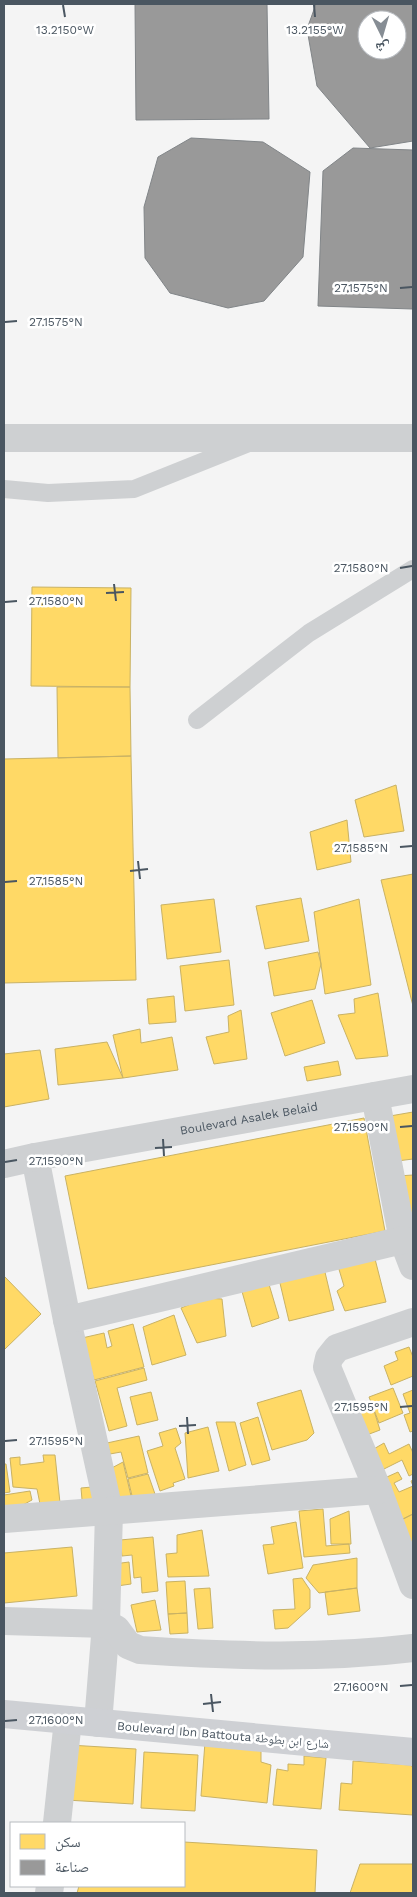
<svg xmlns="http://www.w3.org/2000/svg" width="417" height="1897" viewBox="0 0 417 1897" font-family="'Work Sans','Noto Naskh Arabic',sans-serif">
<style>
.homes{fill:#ffd966;stroke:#c9b264}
.industry{fill:#999;stroke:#818588;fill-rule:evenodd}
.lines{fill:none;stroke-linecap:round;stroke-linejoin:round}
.lane{stroke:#ced0d2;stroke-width:18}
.street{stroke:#ced0d2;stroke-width:28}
.secondary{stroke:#ced0d4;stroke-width:28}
.ticks{fill:none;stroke:#4a5661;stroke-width:2}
.labels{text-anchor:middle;stroke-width:5;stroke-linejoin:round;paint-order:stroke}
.street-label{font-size:12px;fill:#4a5661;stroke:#fff}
.ticks-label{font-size:12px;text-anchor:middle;fill:#4a5661;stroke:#fff;stroke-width:5;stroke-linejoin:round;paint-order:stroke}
</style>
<rect width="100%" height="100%" fill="#f4f4f4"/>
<path class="homes" d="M32 587 131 588 130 687 31 686Z
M57 687H130L131 756 58 758Z
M131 756 136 980 4 983V759Z
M396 785 404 831 364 837 355 800Z
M347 820 351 862 317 870 310 832Z
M413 874V1006L381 880Z
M301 898 309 941 265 949 256 906Z
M214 899 221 952 167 959 161 905Z
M359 899 371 985 325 994 314 912Z
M318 952 321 964 315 989 274 996 268 962Z
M229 960 234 1005 185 1011 180 966Z
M378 993 388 1056 356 1059 338 1015 355 1013 354 999Z
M174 996 176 1022 149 1024 147 999Z
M312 1000 325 1043 285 1056 271 1013Z
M241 1010 247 1059 214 1064 206 1037 229 1032 228 1016Z
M140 1029 141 1043 172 1037 178 1070 123 1078 113 1035Z
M107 1042 123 1078 58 1085 55 1049Z
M40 1050 49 1099 4 1107V1054Z
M338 1061 341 1075 307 1081 304 1067Z
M413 1112V1159L397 1161 390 1116Z
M364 1118 385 1231 88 1289 65 1176Z
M413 1175V1231L398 1176Z
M374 1255 386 1302 345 1311 337 1291 344 1286 338 1266Z
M324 1268 334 1310 289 1321 279 1279Z
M4 1276 41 1314 5 1349 4 1347Z
M268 1281 279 1318 252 1327 241 1288Z
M205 1298 222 1299 226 1336 197 1343 181 1308Z
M174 1315 186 1355 152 1365 143 1327Z
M133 1324 144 1367 94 1380 82 1338 104 1333 107 1348 112 1346 108 1331Z
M409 1347 413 1357V1376L391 1385 384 1366 398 1360 395 1352Z
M144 1368 147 1380 117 1388 127 1426 109 1431 95 1381Z
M393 1388 403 1413 379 1423 369 1397Z
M301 1390 314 1433 307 1440 272 1450 257 1403Z
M413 1390V1431L410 1432 404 1415 410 1413 403 1394Z
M151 1392 158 1420 137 1425 130 1397Z
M371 1401 380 1430 364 1436 354 1407Z
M258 1417 270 1460 252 1465 240 1423Z
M216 1422H235L246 1465 229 1471Z
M208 1427 219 1471 188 1478 185 1433Z
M176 1428 181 1443 175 1448 185 1479 173 1483 174 1486 160 1491 147 1451 163 1446 159 1433Z
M139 1436 148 1473 128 1478 121 1452 110 1454 107 1443Z
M384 1443 389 1454 409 1444 413 1453V1474L409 1476 402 1460 382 1470 372 1450Z
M43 1455H55L60 1503 40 1504 37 1489 13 1487 10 1458 20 1457V1465L44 1462Z
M123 1462 132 1500 118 1504 108 1470Z
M4 1464H6L10 1492 4 1493Z
M398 1472 402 1479 394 1483 399 1492 413 1486 411 1481 413 1480V1514L397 1522 378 1481Z
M148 1474 155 1494 133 1500 128 1479Z
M92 1487 94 1509 83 1511 81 1488Z
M30 1491 32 1500 10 1512 4 1513V1495Z
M323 1509 326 1546 349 1544 350 1553 304 1557 299 1511Z
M349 1511 351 1544H331L330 1519Z
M413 1514V1563L397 1522Z
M296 1522 303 1568 268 1574 263 1545 274 1544 271 1527Z
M202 1530 209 1576 168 1577 166 1554 177 1553V1535Z
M153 1537 158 1591 142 1593 141 1577 134 1578 132 1555 122 1556 120 1540Z
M72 1547 77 1596 4 1603V1553Z
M357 1558V1588L319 1593 306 1578 313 1565Z
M129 1562 131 1584 117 1586 114 1564Z
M302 1578 310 1590V1608L288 1628 275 1629 273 1610 295 1609 293 1579Z
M185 1581 187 1613 168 1614 166 1582Z
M210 1588 213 1628 198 1629 194 1589Z
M357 1588 360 1611 328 1615 325 1592Z
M155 1600 161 1630 137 1632 131 1605Z
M187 1613 188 1633 170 1634 168 1614Z
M205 1742 261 1747V1762L271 1765 267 1803 201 1796Z
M69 1745 136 1749 133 1804 66 1800Z
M144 1752 198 1755 195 1811 141 1808Z
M304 1756 326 1758 321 1809 273 1805 277 1769 288 1771V1764L304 1765Z
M353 1761 411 1765 413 1768V1815L339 1810 341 1783 352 1784Z
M184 1842 317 1850 315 1893H77L79 1886H184Z
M360 1864H413V1893H350Z"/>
<path class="industry" d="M135 4H267L269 119 136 120Z
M316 4H413V141L370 148 317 86 307 29ZM367 20H397V50H367Z
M191 138 263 142 310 172 303 257 264 301 228 308 170 293 145 258 144 207 158 157Z
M353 148 413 150V309L318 306 323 171Z"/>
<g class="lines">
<path class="lane" d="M4 489 48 493 134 489 249 443
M197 720 309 633 413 569"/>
<g class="street">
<path d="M4 438H413"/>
<path d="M375 1096 403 1240 413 1266"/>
<path d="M35 1157 67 1320 109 1511 106 1624 98 1723"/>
<path id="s1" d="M4 1164 35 1157 413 1089"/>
<path d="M67 1320 403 1240"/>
<path d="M413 1322 337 1348 329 1358 327 1367 378 1490 413 1585"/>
<path d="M4 1519 378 1490"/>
<path d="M4 1621 106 1624 116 1629 128 1645 140 1650C231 1656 322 1659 413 1648"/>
<path d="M57 1823 68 1720"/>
<path d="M49 1893 50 1886"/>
</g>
<path class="secondary" d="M4 1714 413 1752"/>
</g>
<path class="ticks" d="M63 5 65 17M314 5 315 17M400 288 412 287M5 322 17 321M400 568 412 566M114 584 116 601M106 593 124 592M5 602 17 601M400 847 412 846M138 861 140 879M130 871 148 869M5 882 17 881M400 1127 412 1126M163 1139 164 1156M155 1148 172 1147M5 1162 17 1160M400 1407 412 1406M187 1417 188 1434M179 1426 196 1425M5 1441 17 1440M400 1686 412 1685M211 1694 213 1712M203 1704 221 1702M5 1721 17 1720"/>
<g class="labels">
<g class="street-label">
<text dy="4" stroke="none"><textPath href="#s1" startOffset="249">Boulevard Asalek Belaid</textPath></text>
<text transform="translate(223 1735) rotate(5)" y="4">Boulevard Ibn Battouta شارع ابن بطوطة</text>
</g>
</g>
<g class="ticks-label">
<text x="65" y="34">13.2150°W</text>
<text x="315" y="34">13.2155°W</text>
<text x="361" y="292">27.1575°N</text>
<text x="56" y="326">27.1575°N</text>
<text x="361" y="572">27.1580°N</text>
<text x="56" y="605">27.1580°N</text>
<text x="361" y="852">27.1585°N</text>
<text x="56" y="885">27.1585°N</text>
<text x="361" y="1131">27.1590°N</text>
<text x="56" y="1165">27.1590°N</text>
<text x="361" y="1411">27.1595°N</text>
<text x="56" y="1445">27.1595°N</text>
<text x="361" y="1691">27.1600°N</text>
<text x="56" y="1724">27.1600°N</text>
</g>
<rect width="417" height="1897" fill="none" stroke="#4a5661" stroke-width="10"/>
<rect x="10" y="1822" width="175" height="65" fill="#ffffff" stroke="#b7bbc0"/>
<rect x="20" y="1834" width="25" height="15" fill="#ffd966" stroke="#b7bbc0"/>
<text x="55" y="1847" font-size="15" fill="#4a5661">سكن</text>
<rect x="20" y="1860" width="25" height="15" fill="#999999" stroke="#b7bbc0"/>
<text x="55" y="1872" font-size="15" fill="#4a5661">صناعة</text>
<g transform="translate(382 35) rotate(175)"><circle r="24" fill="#ffffff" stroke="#b7bbc0"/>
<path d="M0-4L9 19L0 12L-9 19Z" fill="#868d94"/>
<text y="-8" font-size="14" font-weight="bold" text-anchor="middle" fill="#4a5661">ش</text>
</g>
</svg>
